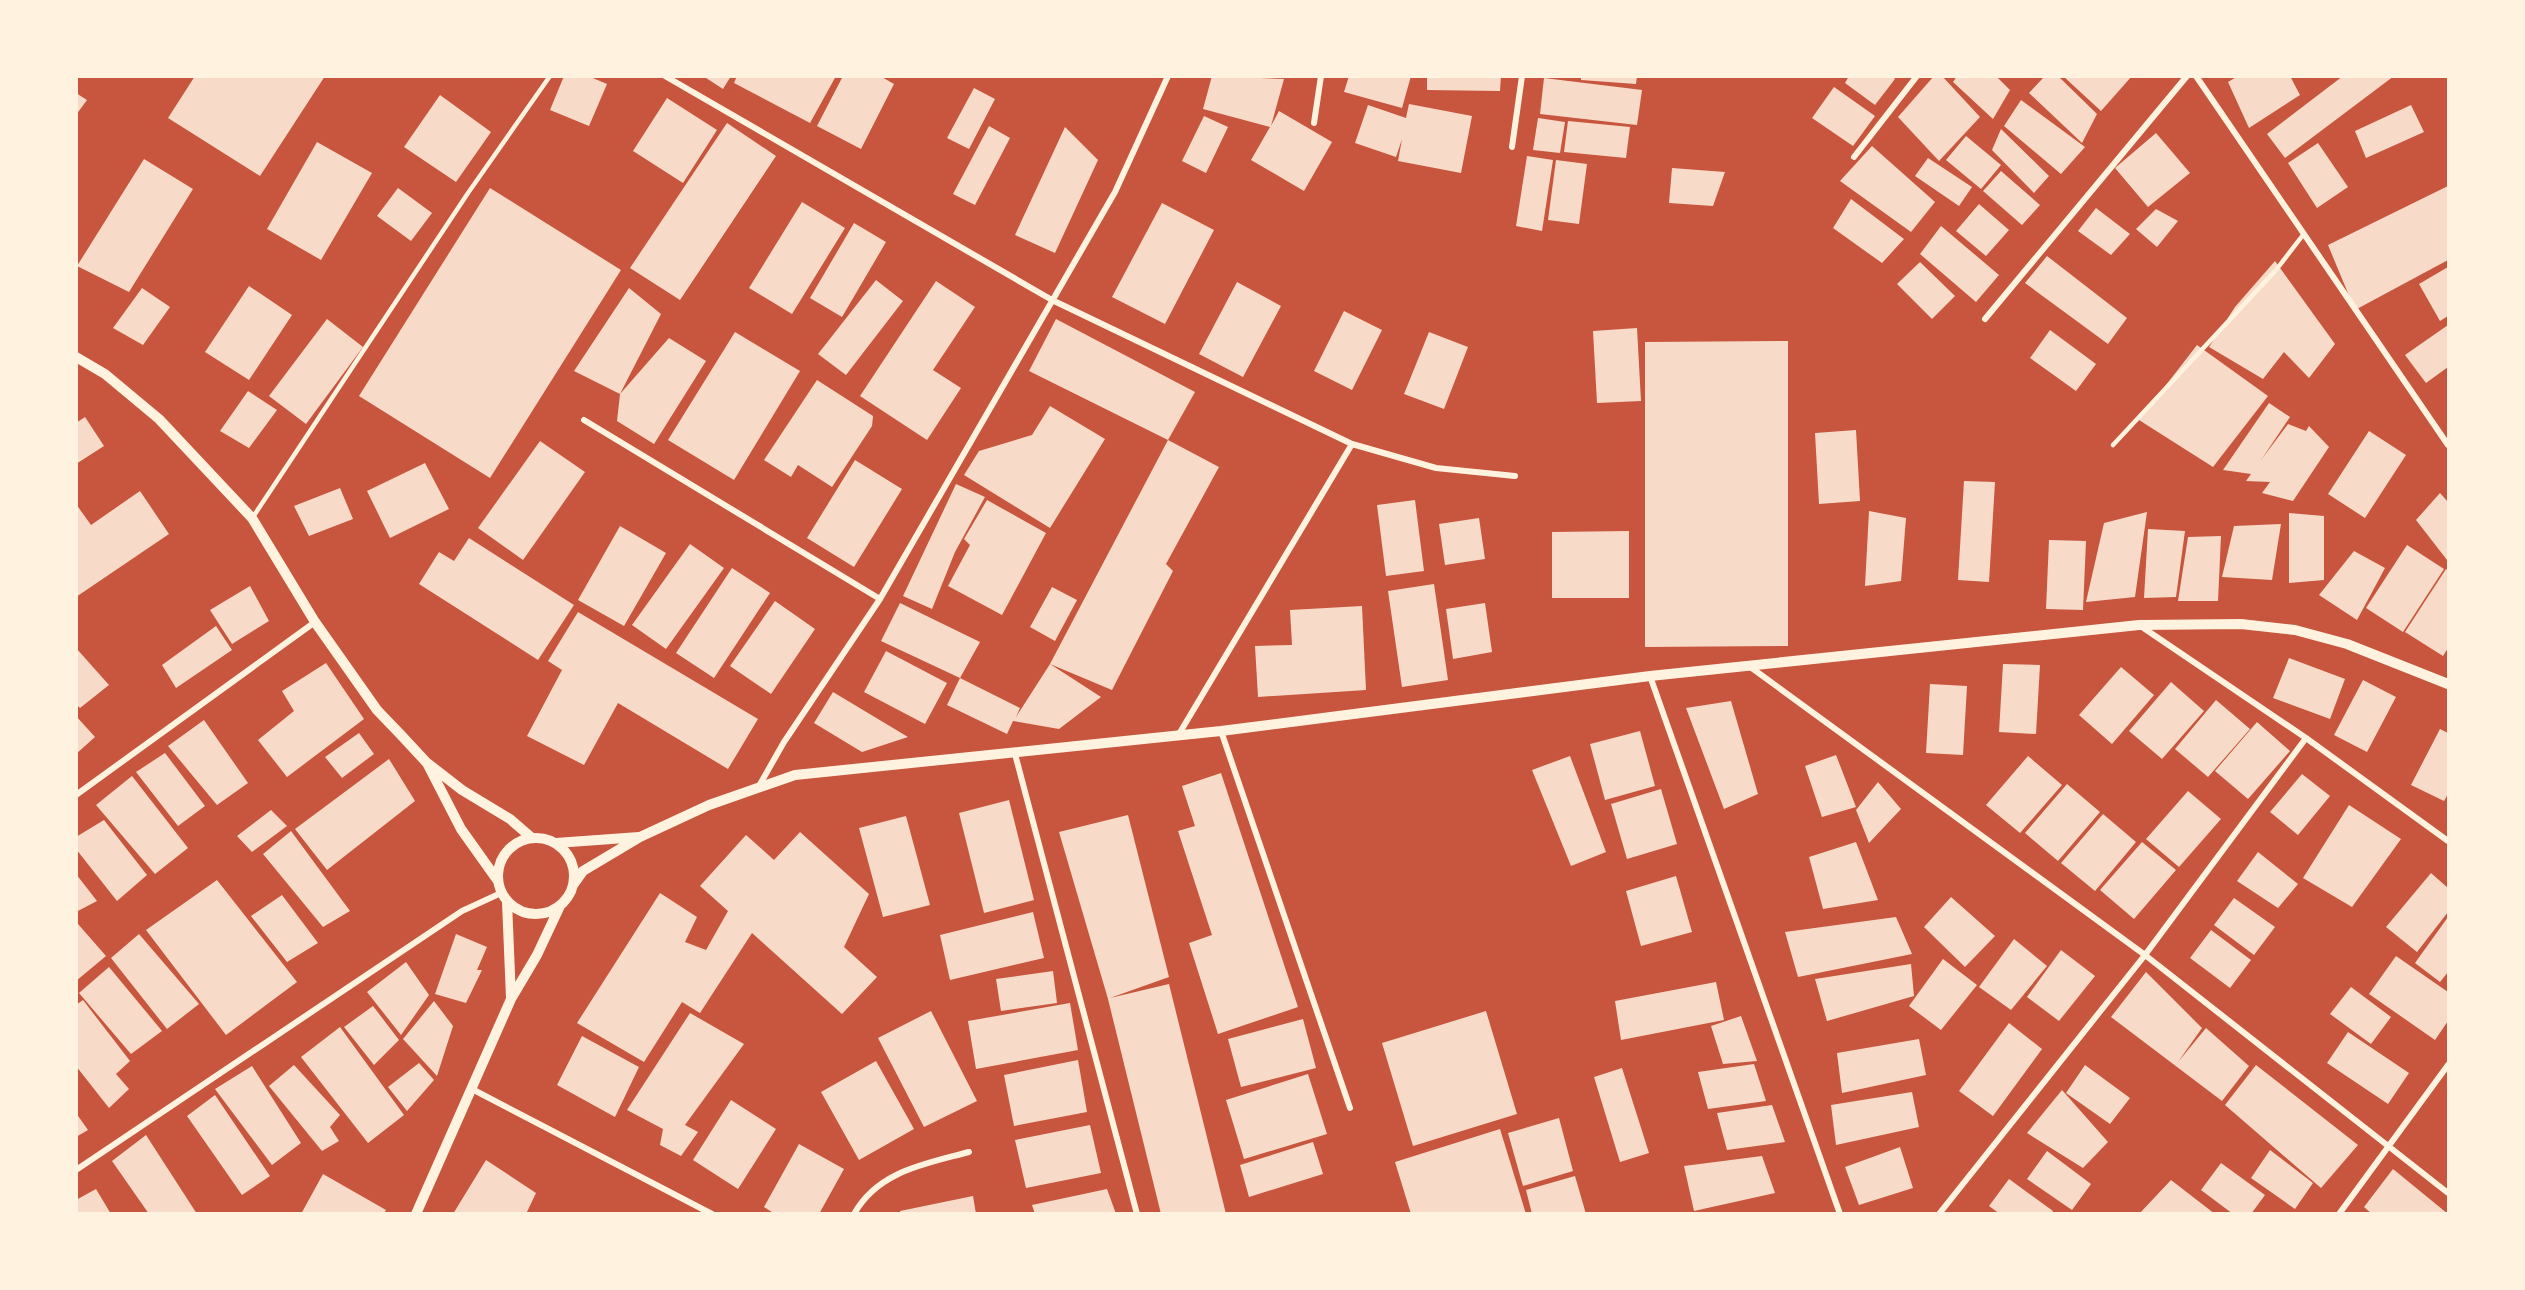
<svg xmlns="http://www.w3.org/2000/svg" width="2525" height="1290" viewBox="0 0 2525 1290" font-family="'Sofia Sans Condensed',sans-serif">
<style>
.building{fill:#f7dbc8}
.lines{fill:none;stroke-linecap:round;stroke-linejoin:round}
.service{stroke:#fff3e0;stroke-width:4.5}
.minor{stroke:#fff3e0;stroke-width:6}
.tertiary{stroke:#fff3e0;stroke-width:10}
</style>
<rect width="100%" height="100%" fill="#c8553d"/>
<path class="building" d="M195 76H325L260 176 168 118Z
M564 76H588L607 84 589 126 550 110Z
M703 76H731L723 89Z
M737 76H836L810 123 734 83Z
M843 76H880L894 84 861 149 817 126Z
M1212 76 1284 79 1271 126 1279 111 1332 142 1304 191 1251 160 1270 127 1203 109Z
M1349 76H1411L1402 108 1344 92Z
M1427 76H1501L1500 91 1427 90Z
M1581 76H1637L1636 84 1581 80Z
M1849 76H1892L1895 79 1875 105 1845 83Z
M1934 76H1942L1980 117 1939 161 1898 117Z
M1957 76H1996L2010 90 1993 119 1953 82Z
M2045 76H2058L2097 114 2082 143 2029 93Z
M2063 76H2132L2101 111Z
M2238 76H2290L2300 95 2249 128 2228 82Z
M2343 76H2394L2285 158 2267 134Z
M1544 78 1642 90 1637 125 1540 114Z
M1834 87 1875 116 1853 146 1812 118Z
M974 88 995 99 969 149 947 138Z
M76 93 87 100 76 115Z
M440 95 491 132 456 182 404 147Z
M667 98 717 130 683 183 633 151Z
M2021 100 2085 147 2061 174 2004 126Z
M1409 104 1472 116 1461 173 1398 161 1402 139 1396 157 1355 143 1368 105 1406 118Z
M2411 105 2424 132 2366 158 2355 131Z
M1204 116 1228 127 1206 173 1182 161Z
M1538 118 1565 122 1560 153 1533 150Z
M1568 121 1630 127 1626 158 1564 152Z
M727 123 776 156 680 300 630 268Z
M989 126 1010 138 975 205 953 194Z
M1065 127 1098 160 1055 253 1015 235Z
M2001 129 2049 176 2034 193 1992 150Z
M2156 133 2190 173 2148 207 2115 168Z
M1966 136 2001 165 1981 189 1946 160Z
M317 142 372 173 321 260 267 229Z
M2318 143 2348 187 2317 208 2288 163Z
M1872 146 1935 202 1911 232 1840 181Z
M1527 156 1553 160 1542 231 1516 226Z
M1928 158 1972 187 1959 206 1915 176Z
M144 159 193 189 129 292 77 266Z
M1556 160 1587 164 1579 224 1548 220Z
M1672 168 1725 172 1713 206 1669 203Z
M2001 171 2040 205 2022 225 1983 191Z
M2448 186V260L2355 310 2328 245Z
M398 188 432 213 411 241 377 216Z
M490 188 621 270 490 478 359 396Z
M1851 199 1904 239 1882 263 1833 228Z
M802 202 845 228 792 314 749 288Z
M1162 203 1214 230 1165 324 1112 297Z
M1979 204 2009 230 1986 256 1956 231Z
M2096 208 2130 234 2111 255 2078 231Z
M2156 209 2178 221 2157 247 2136 229Z
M854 223 886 242 842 317 810 298Z
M1941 226 1999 275 1976 302 1920 254Z
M2047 256 2127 318 2108 344 2025 283Z
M2275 261 2335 344 2309 378 2284 352 2263 379 2209 347 2235 307Z
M1920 262 1955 296 1932 319 1897 284Z
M2448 267V316L2440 321 2419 284Z
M876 280 903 301 846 375 818 354Z
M936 281 975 307 933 370 961 388 927 440 860 396Z
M1237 282 1281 306 1243 377 1199 354Z
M249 286 292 315 249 380 205 352Z
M142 288 170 307 143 345 113 328Z
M629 288 661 314 620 394 574 371Z
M1344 311 1382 330 1352 390 1314 371Z
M327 319 363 347 306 424 269 396Z
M1056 319 1195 392 1168 440 1029 371Z
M2448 325V367L2426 383 2405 355Z
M1637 328 1641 401 1597 403 1593 331Z
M2050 330 2096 364 2076 391 2030 358Z
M735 332 800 371 734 480 668 440Z
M1429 332 1468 347 1444 409 1404 394Z
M669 338 706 361 654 444 617 421 620 394Z
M1788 341V646L1645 647V342Z
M2197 345 2268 396 2213 467 2139 420Z
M817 380 873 416 872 426 832 487 798 465 791 477 764 460Z
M248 391 277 410 249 448 220 431Z
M2269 403 2290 417 2261 460 2288 424 2306 431 2309 426 2329 447 2293 501 2262 493 2270 482 2246 481 2251 474 2223 470Z
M1050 406 1105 439 1050 528 964 475 979 451 1032 435Z
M85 417 104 446 76 464V423Z
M1856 430 1860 501 1819 504 1815 433Z
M2369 431 2406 455 2365 518 2328 494Z
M1168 440 1219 467 1166 564 1173 571 1112 690 1050 664Z
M540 441 585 472 523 560 478 528Z
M855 460 902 489 854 567 807 538Z
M425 463 449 509 390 538 367 491Z
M1964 481 1995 482 1989 582 1958 580Z
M956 484 985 497 955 552 932 609 903 596Z
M340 488 353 519 309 536 294 506Z
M140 491 169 534 76 597V504L91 525Z
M2440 493 2448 502 2447 560 2416 520Z
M987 500 1046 533 1002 615 948 586 970 545 964 539Z
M1415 500 1424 571 1386 576 1377 505Z
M1869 511 1906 518 1901 581 1865 586Z
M2147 512 2135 597 2086 602 2104 523Z
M2289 513 2324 516V580L2289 583Z
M1479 518 1485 559 1445 565 1439 524Z
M2281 524 2272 580 2222 577 2234 526Z
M620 526 666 553 624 626 578 600Z
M2148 529 2185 531 2176 597 2144 598Z
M1629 531V598H1552V532Z
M2221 536 2218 601H2178L2188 537Z
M469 538 574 605 538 660 419 584 439 552 454 561Z
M2049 540 2086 541 2083 610 2046 609Z
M690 544 724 568 666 649 632 625Z
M2407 545 2444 569 2403 632 2366 608Z
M2354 551 2385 568 2357 620 2319 595Z
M732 568 770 593 714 678 676 653Z
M2446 569 2448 571V648L2443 656 2405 632Z
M1434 584 1448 680 1402 687 1388 591Z
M250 586 269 621 232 644 210 610Z
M1052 587 1077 600 1055 641 1030 627Z
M775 601 815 629 771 694 730 666Z
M900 603 980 642 960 678 881 641Z
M1485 603 1492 652 1453 659 1446 609Z
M1362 606 1366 690 1258 697 1255 646 1292 645 1290 610Z
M578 612 758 719 728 769 618 703 584 765 527 736 562 670 548 661Z
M216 626 232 650 176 688 162 665Z
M76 648 109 685 80 708 76 704Z
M886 651 947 683 925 724 864 692Z
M2289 658 2345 679 2330 719 2273 698Z
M326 663 364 719 287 777 258 740 294 711 282 691Z
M1050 664 1101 697 1059 729 1013 721 1007 734 947 705 960 678 1020 708 1016 717Z
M2003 664 2040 665 2036 734 1999 732Z
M2121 667 2154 695 2112 744 2079 715Z
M2363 680 2396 697 2367 752 2334 735Z
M2171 682 2204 711 2162 759 2129 731Z
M1930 684 1967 686 1963 755 1926 753Z
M833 692 908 737 862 752 814 723Z
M2216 700 2250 729 2208 777 2175 749Z
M1731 701 1758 794 1724 809 1686 708Z
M76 716 95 737 76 754Z
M204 720 248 783 217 805 168 746Z
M2257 722 2290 751 2248 799 2215 771Z
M2440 729 2448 733V794L2444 801 2411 785Z
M1640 731 1655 786 1605 800 1590 744Z
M359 733 374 754 342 778 325 757Z
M165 753 205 806 178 826 136 772Z
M1836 755 1856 807 1822 817 1805 766Z
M1570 756 1606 852 1571 866 1532 770Z
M2028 756 2062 785 2020 833 1986 805Z
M389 759 415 801 327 870 295 829Z
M1221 773 1298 1007 1218 1034 1189 943 1212 935 1178 831 1195 826 1182 786Z
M2302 774 2330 796 2298 835 2270 812Z
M132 776 188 848 155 874 96 805Z
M1878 782 1901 809 1869 843 1856 810Z
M2067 784 2100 812 2058 861 2025 833Z
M1661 789 1677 844 1627 859 1611 804Z
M2188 791 2221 819 2179 867 2146 839Z
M1009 800 1034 900 984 913 959 813Z
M2349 805 2401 839 2352 907 2303 878Z
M271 810 287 826 252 852 237 836Z
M2103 814 2136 842 2095 891 2061 863Z
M1128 815 1169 977 1110 998 1169 984 1226 1214H1161L1108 999 1059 832Z
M906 816 930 905 883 917 859 828Z
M104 820 147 875 117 901 76 849V837Z
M291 831 350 911 323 927 263 854Z
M800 832 869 894 844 947 877 977 842 1014 752 933 700 1013 682 1002 644 1062 577 1023 660 893 697 917 685 942 706 950 728 911 700 886 746 835 774 860Z
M1856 842 1878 900 1823 909 1809 857Z
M2142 842 2176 870 2134 919 2100 890Z
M2258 852 2298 884 2278 908 2237 881Z
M2431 873 2448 888V912L2417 952 2386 927Z
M76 874 97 901 76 912Z
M1676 876 1692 932 1641 946 1626 891Z
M217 880 297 982 226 1035 146 930Z
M282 895 318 943 287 962 251 916Z
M1951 897 1995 936 1965 967 1924 927Z
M2234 898 2275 927 2254 955 2214 925Z
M1033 912 1044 958 950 980 940 935Z
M1896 917 1912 954 1798 977 1785 932Z
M2448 917V972L2440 982 2415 963Z
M78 924 106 956 76 981V925Z
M2211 930 2251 960 2230 988 2190 958Z
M139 934 199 1004 167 1029 111 958Z
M456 934 487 947 477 970H482L466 1003 435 994Z
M2014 939 2047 966 2011 1010 1979 987Z
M2061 950 2095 976 2059 1021 2027 997Z
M2396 956 2448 992V1021L2435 1040 2369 994Z
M1943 959 1977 985 1941 1030 1909 1006Z
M406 962 429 995 401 1035 367 992Z
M1911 964 1914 996 1827 1021 1815 979Z
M109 967 162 1031 131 1054 79 993Z
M1053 971 1057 1003 1001 1011 996 979Z
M2146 972 2202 1028 2178 1062 2206 1028 2249 1066 2222 1101 2111 1017Z
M1716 982 1724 1020 1621 1040 1615 1001Z
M2351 987 2391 1017 2371 1044 2330 1014Z
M83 1000 130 1061 116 1074 129 1089 109 1108 76 1066V1005Z
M434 1001 453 1026 437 1076 403 1039Z
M1070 1003 1078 1050 976 1069 968 1021Z
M373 1006 399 1040 374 1065 344 1027Z
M931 1011 977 1101 924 1127 878 1038Z
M1486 1011 1517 1114 1413 1146 1382 1043Z
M690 1013 744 1044 685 1125 698 1132 681 1156 660 1145 663 1129 627 1110Z
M1741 1016 1757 1061 1723 1064 1711 1026Z
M1303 1019 1316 1068 1241 1087 1228 1039Z
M2009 1023 2042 1049 1993 1116 1959 1091Z
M340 1027 404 1115 368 1143 301 1057Z
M2348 1032 2409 1073 2388 1104 2327 1063Z
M582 1036 639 1067 615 1117 557 1085Z
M1919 1039 1926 1075 1842 1093 1837 1053Z
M1078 1060 1087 1112 1014 1126 1004 1075Z
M876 1061 914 1129 859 1160 821 1092Z
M419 1063 434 1080 407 1111 388 1087Z
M1754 1064 1766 1101 1708 1109 1698 1072Z
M294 1065 340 1115 330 1127 339 1141 322 1151 269 1086Z
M2085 1065 2130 1098 2110 1124 2066 1093Z
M2256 1065 2358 1145 2321 1188 2225 1105Z
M252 1066 301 1143 272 1165 215 1089Z
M1622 1068 1649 1153 1620 1162 1594 1077Z
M1308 1074 1327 1134 1244 1159 1226 1100Z
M2062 1090 2108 1142 2083 1168 2027 1133Z
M1912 1092 1919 1127 1836 1145 1831 1105Z
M215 1095 270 1176 242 1195 187 1116Z
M731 1100 776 1129 738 1189 693 1160Z
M1772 1105 1785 1142 1727 1150 1717 1113Z
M76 1113 88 1130 76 1137Z
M1559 1118 1573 1171 1523 1186 1508 1133Z
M1090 1125 1101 1173 1026 1188 1015 1140Z
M1500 1129 1526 1214H1411L1395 1162Z
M146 1135 197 1214H149L112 1161Z
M1313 1142 1323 1174 1249 1197 1240 1165Z
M799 1144 844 1169 819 1214H775L764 1207Z
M1900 1147 1913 1188 1859 1205 1845 1167Z
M2270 1150 2313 1183 2295 1209 2251 1178Z
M2047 1151 2091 1184 2072 1210 2027 1179Z
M1762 1156 1775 1193 1694 1211 1684 1166Z
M486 1160 536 1193 526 1214H453Z
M2221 1163 2265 1195 2251 1214H2233L2201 1190Z
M2393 1169 2448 1214H2372L2364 1207Z
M323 1174 386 1210 384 1214H301Z
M1575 1176 1586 1214H1532L1526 1190Z
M2009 1179 2053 1211 2051 1214H2000L1989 1206Z
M2171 1180 2215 1214H2139Z
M96 1189 111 1214H76V1200Z
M1107 1189 1116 1214H1035L1032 1205Z
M973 1196 976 1214H901L900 1211Z"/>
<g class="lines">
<path class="service" d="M2113 445 2276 270 2303 235
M253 517 468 193 550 76"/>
<path class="minor" d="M665 76 1052 300 1352 444 1436 468 1515 476
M2196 76 2448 445
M1314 123 1321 76
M1512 147 1522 76
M1854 157 1917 76
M1985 319 2187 76
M584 420 880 599
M2142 627 2306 738 2448 841
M1749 666 2145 955 2448 1193
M1650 676 1840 1214
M1221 731 1350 1108
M1179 734 1352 444
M1015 754 1137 1214
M759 786 784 742 880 599 1115 192 1168 76
M76 795 315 622
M470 1088 712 1214
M76 1170 462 911 501 893
M854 1214C878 1171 925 1164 969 1152
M1939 1214 2145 955 2306 738
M2339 1214 2448 1065"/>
<path class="tertiary" d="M76 357 105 374 159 419 252 518 315 622 377 710 401 735 426 762 462 790 510 819 532 838
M428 765 461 829 498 881
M498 876a38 38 0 1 1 76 0a38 38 0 1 1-76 0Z
M556 843 639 837
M573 885 583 871 640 837 709 805 795 775 1221 731 1650 676 2139 625 2241 624 2295 630 2347 644 2448 684
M507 902 511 998
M416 1214 511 999 537 955 560 906"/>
</g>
<rect width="2525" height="1290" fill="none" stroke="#fff3e0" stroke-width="156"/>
</svg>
